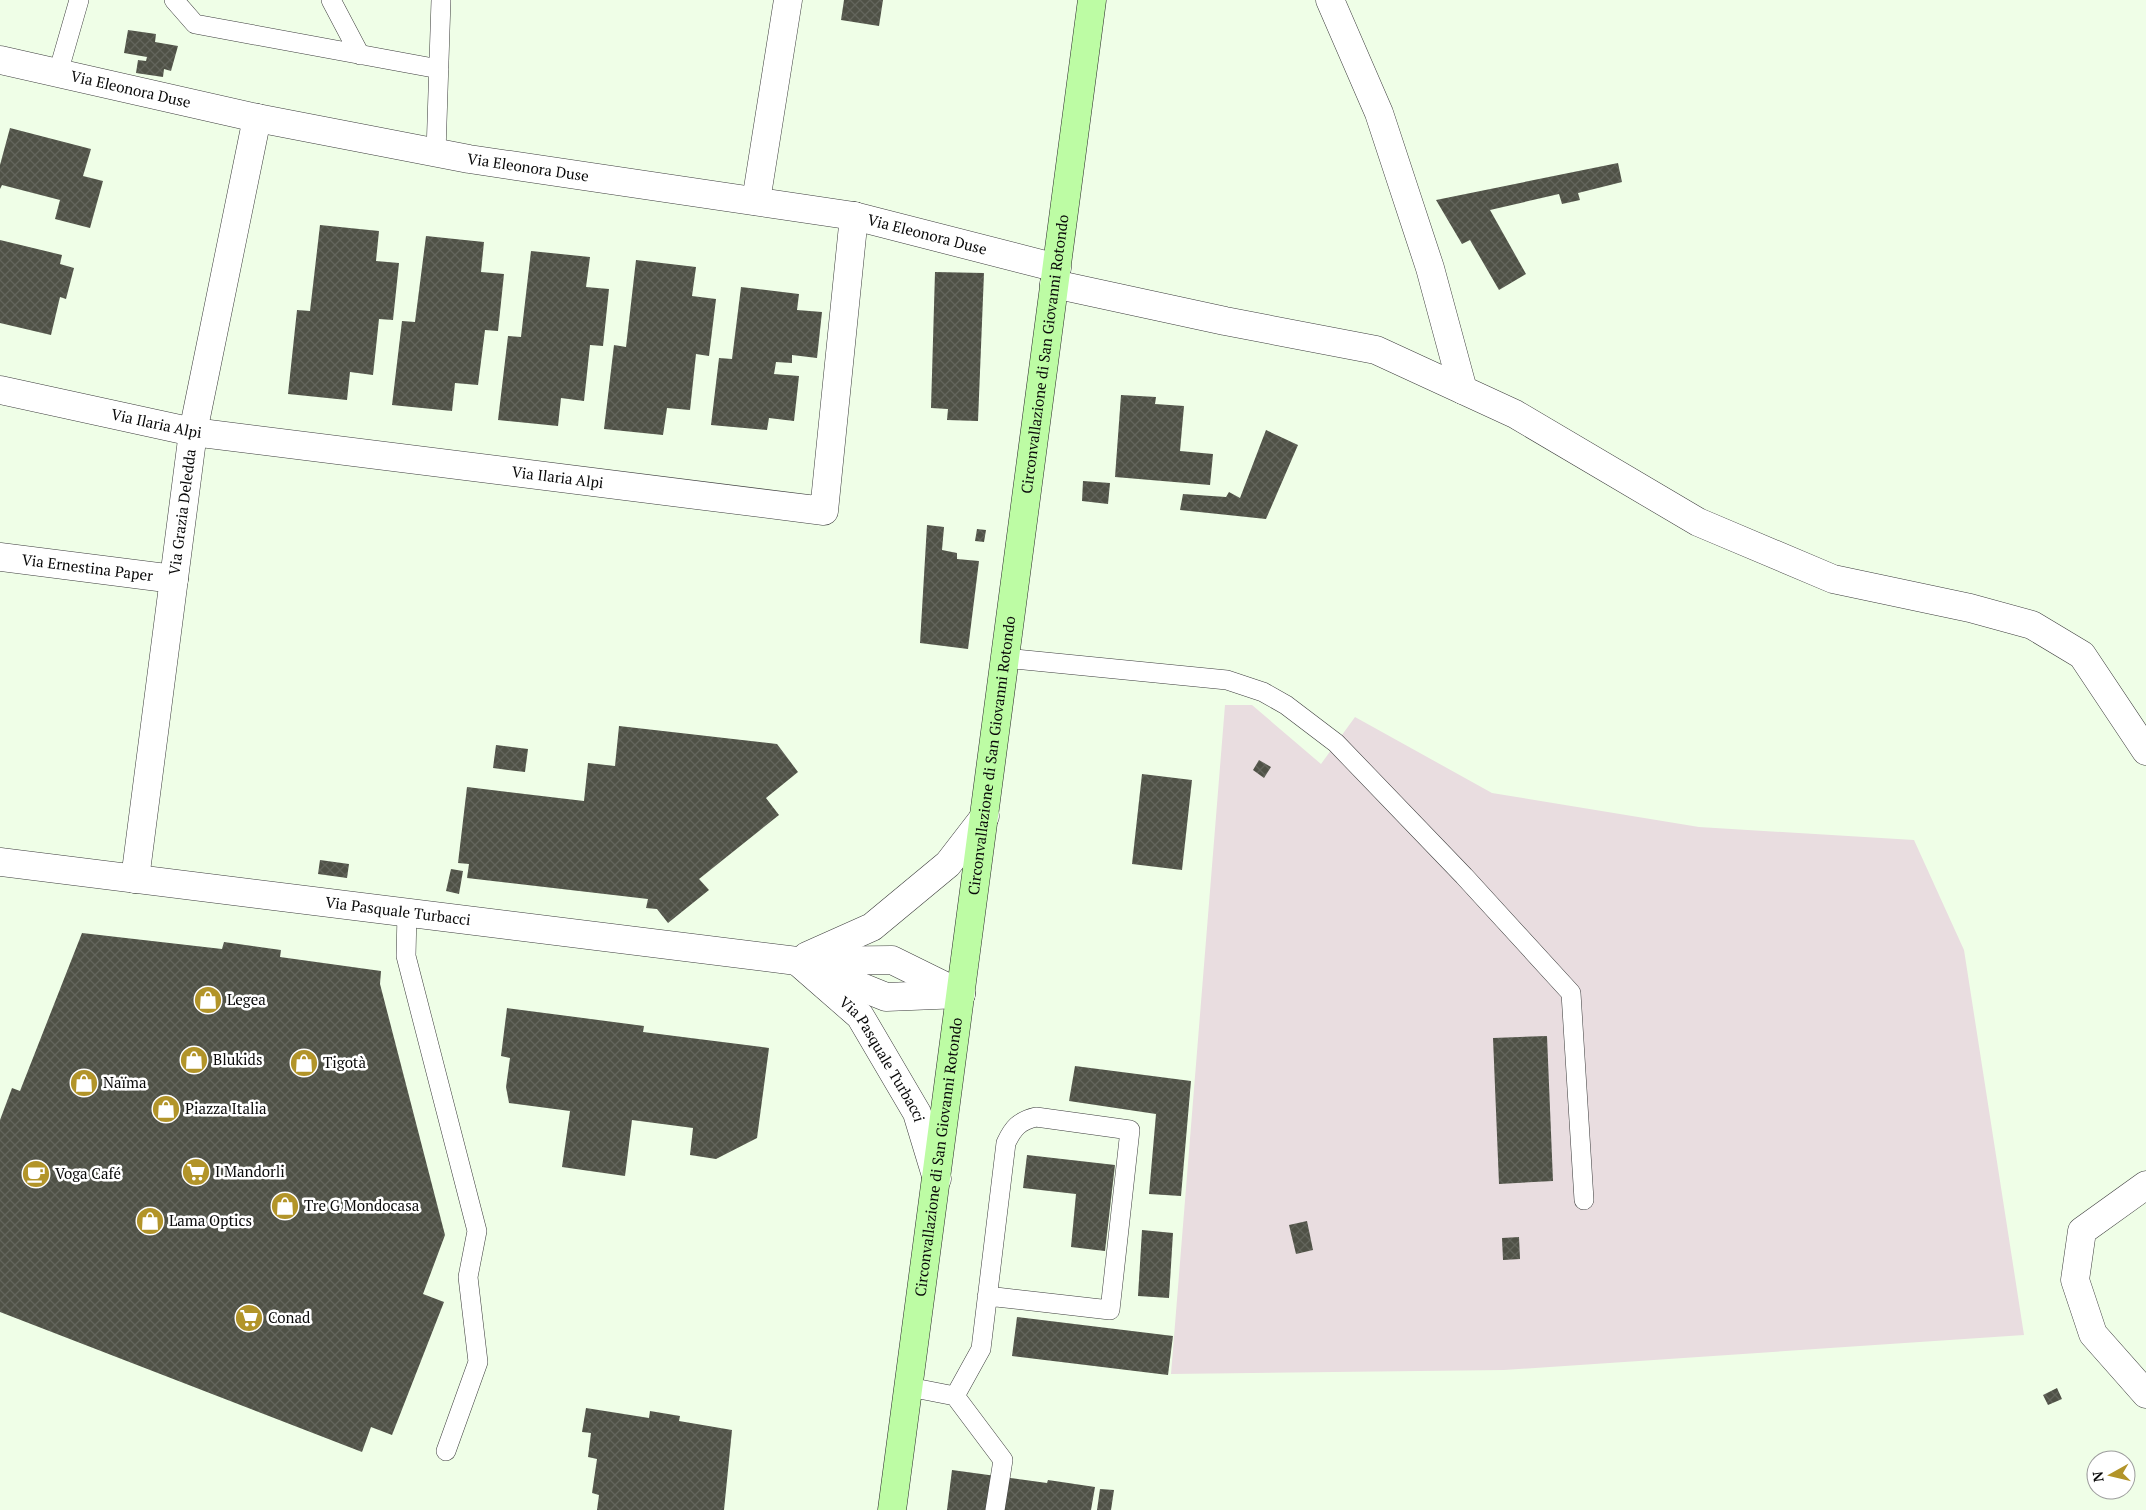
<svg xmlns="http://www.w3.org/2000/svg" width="2146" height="1510" viewBox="0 0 2146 1510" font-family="'PT Serif',serif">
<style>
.industrial{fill:#e9dde0}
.building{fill:url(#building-cross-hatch)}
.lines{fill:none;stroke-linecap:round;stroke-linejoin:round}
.lane-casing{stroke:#3c3c3c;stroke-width:20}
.street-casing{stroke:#3c3c3c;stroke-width:29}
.secondary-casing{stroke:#2b2b2b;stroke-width:29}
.lane{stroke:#fff;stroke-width:19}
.street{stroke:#fff;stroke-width:28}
.secondary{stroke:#bdfca4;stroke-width:28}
.labels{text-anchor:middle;stroke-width:5;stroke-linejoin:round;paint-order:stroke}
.street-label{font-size:15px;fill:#090909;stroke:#fff}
.poi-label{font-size:15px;fill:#090909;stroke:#fff;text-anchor:start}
</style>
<defs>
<pattern id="building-cross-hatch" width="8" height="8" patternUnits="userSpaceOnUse" patternTransform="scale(1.25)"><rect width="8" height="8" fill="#4f5146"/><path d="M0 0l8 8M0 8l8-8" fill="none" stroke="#63655c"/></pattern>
</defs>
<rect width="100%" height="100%" fill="#effee7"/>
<path class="industrial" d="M1225 705H1252L1321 764 1355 717 1492 793 1699 827 1914 840 1964 950 2024 1335 1504 1370 1171 1374Z"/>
<path class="building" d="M844 0H883L879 26 841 20Z
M128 30 156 34 155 42 178 46 171 71 164 69 163 77 136 73 138 60 146 61 147 57 124 53Z
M10 128 91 149 83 176 103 181 90 228 55 219 60 200 2 185 0 189V165Z
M1618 163 1622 182 1578 193 1580 200 1562 204 1559 194 1490 210 1526 274 1499 290 1470 240 1462 244 1436 200Z
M320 225 379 231 376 261 399 263 393 320 379 319 373 375 350 372 347 400 288 394 297 310 310 311Z
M426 236 484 242 481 272 504 274 498 331 485 330 478 385 455 383 452 411 392 405 402 321 415 322Z
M0 240 62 255 60 264 74 268 66 299 60 297 51 335 0 323Z
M531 251 590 257 586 287 609 289 603 346 590 345 584 401 561 398 558 426 498 420 508 336 521 337Z
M636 260 696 267 692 296 716 299 709 356 696 354 690 410 667 408 663 435 604 429 614 345 626 347Z
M935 272 984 273 978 421 947 420 948 409 931 408Z
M741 287 799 294 797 310 822 312 817 358 792 355V363L776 362 774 374 799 376 794 421 769 418 767 430 711 425 719 358 732 359Z
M1121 395 1156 397 1155 404 1184 406 1180 451 1213 454 1210 485 1115 477Z
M1266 430 1298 445 1266 519 1180 510 1183 494 1226 497 1229 492 1240 498Z
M1083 481 1110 483 1108 504 1082 501Z
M927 525 944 527 942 550 957 553V559L979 561 968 649 920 643Z
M977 529 986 530 984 542 975 541Z
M619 726 777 744 798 772 766 798 779 815 699 879 709 890 668 923 657 909 646 908 648 899 467 878 469 864 458 863 467 787 584 801 588 763 615 766Z
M496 745 528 749 525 772 493 768Z
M1259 760 1271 767 1264 778 1253 770Z
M1142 774 1192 780 1182 870 1132 864Z
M320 860 349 864 347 878 318 874Z
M451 869 463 871 459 894 446 891Z
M82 933 222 949 224 942 281 950 280 957 381 971 380 984 445 1235 423 1294 444 1302 392 1435 371 1427 362 1452 0 1312V1120L12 1088 20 1091Z
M507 1008 644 1026 643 1032 769 1048 757 1138 716 1159 690 1155 693 1128 632 1120 625 1176 562 1167 570 1111 509 1103 506 1087 510 1058 501 1056Z
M1547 1036 1553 1181 1499 1184 1493 1038Z
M1075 1066 1191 1081 1181 1196 1149 1194 1156 1114 1069 1101Z
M1027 1155 1115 1165 1105 1251 1071 1247 1076 1194 1023 1188Z
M1307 1221 1313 1250 1296 1254 1289 1225Z
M1142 1230 1173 1233 1169 1298 1138 1296Z
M1519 1237 1520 1259 1503 1260 1502 1238Z
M1017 1317 1173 1336 1168 1375 1012 1356Z
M2057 1388 2062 1399 2048 1405 2043 1395Z
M586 1408 649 1418 650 1411 680 1416 679 1421 732 1430 724 1510H597L599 1495 592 1493 597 1459 588 1457 591 1433 582 1432Z
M952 1470 1047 1483 1048 1480 1095 1487 1091 1510H947Z
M1100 1489 1114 1490 1111 1510H1097Z"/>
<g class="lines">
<defs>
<path id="lane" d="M174 0 195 24 439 69
M331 0 360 55
M58 73 79 0
M436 153 441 0
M1005 658 1227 680 1263 692 1286 705 1336 743 1464 876 1571 993 1584 1200
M407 913 406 956 477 1231 468 1277 478 1362 446 1451
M909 1387 955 1396 1003 1460 995 1510
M955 1396 981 1349 1006 1143C1013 1128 1019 1121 1036 1117L1130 1130 1110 1310 987 1296"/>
<g id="street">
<path d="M1330 0 1379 113 1430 268 1463 390"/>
<path id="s1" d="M0 60 257 118 469 159 854 216 1057 268"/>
<path d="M756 201 788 0"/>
<path d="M1054 284 1225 321 1376 350 1515 414 1698 522 1833 579 1970 608 2032 625 2082 655 2146 751"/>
<path id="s2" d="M0 390 193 432 824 511 854 216"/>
<path id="s3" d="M0 557 174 579"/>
<path id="s4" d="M0 862 797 961 892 960 961 994"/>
<path id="s5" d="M135 879 193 432 257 118"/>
<path d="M807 956 872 927 948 864 985 816"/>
<path id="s6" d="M797 961 860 1016 917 1113 937 1179"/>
<path d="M817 969 886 997 961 994"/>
<path d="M2146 1185 2082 1231 2075 1280 2093 1334 2146 1394"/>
</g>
<g id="secondary">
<path id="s7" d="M892 1510 1092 0"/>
</g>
</defs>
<use href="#lane" class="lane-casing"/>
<use href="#street" class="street-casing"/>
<use href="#secondary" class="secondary-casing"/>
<use href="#lane" class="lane"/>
<use href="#street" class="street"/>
<use href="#secondary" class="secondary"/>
</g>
<defs>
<symbol id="shop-disc" viewBox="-11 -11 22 22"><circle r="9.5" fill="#b29429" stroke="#fff"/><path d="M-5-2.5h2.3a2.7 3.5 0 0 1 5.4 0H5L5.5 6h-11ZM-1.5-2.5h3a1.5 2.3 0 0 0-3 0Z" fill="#fff"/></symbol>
<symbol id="supermarket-disc" viewBox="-11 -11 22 22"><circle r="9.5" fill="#b29429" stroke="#fff"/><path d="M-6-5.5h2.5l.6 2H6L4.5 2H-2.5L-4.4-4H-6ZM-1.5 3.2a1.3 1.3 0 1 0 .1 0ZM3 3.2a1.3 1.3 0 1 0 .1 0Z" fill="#fff"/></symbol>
<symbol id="cafe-disc" viewBox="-11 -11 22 22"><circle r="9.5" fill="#b29429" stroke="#fff"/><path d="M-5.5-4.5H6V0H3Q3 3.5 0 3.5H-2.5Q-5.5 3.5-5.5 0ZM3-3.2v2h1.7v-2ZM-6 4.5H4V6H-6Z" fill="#fff"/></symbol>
</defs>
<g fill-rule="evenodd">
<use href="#shop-disc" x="192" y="984" width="32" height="32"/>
<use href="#shop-disc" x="178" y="1044" width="32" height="32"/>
<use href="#shop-disc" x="288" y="1047" width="32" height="32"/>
<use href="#shop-disc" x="68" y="1067" width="32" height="32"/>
<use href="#shop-disc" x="150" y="1093" width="32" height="32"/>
<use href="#supermarket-disc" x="180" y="1156" width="32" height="32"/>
<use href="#cafe-disc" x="20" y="1158" width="32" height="32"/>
<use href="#shop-disc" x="269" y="1190" width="32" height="32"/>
<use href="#shop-disc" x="134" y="1205" width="32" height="32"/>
<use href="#supermarket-disc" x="233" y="1302" width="32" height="32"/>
</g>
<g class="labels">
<g class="street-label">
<text dy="5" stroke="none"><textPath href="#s1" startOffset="134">Via Eleonora Duse</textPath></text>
<text dy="5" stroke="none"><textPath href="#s1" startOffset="539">Via Eleonora Duse</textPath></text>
<text dy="5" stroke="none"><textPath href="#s1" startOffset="944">Via Eleonora Duse</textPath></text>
<text dy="5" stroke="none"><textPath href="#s7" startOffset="1166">Circonvallazione di San Giovanni Rotondo</textPath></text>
<text dy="5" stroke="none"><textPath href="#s2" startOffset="160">Via Ilaria Alpi</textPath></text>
<text dy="5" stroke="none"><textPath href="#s2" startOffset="565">Via Ilaria Alpi</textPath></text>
<text dy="5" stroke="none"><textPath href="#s5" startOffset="370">Via Grazia Deledda</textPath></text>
<text dy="5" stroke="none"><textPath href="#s3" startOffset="88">Via Ernestina Paper</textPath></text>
<text dy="5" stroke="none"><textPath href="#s7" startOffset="761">Circonvallazione di San Giovanni Rotondo</textPath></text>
<text dy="5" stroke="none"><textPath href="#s4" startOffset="401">Via Pasquale Turbacci</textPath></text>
<text dy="5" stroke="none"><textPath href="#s6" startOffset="132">Via Pasquale Turbacci</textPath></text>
<text dy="5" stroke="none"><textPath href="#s7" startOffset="356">Circonvallazione di San Giovanni Rotondo</textPath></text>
</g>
<g class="poi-label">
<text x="227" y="1005">Legea</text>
<text x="213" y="1065">Blukids</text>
<text x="323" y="1068">Tigotà</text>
<text x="103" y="1088">Naïma</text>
<text x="185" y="1114">Piazza Italia</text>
<text x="215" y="1177">I Mandorli</text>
<text x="55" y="1179">Voga Café</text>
<text x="304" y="1211">Tre G Mondocasa</text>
<text x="169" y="1226">Lama Optics</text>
<text x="268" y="1323">Conad</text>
</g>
</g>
<g transform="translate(2111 1475) rotate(262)"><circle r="24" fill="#ffffff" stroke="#9d9d9d"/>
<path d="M0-4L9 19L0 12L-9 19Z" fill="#b29429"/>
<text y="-8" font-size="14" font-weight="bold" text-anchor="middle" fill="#090909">N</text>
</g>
</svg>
